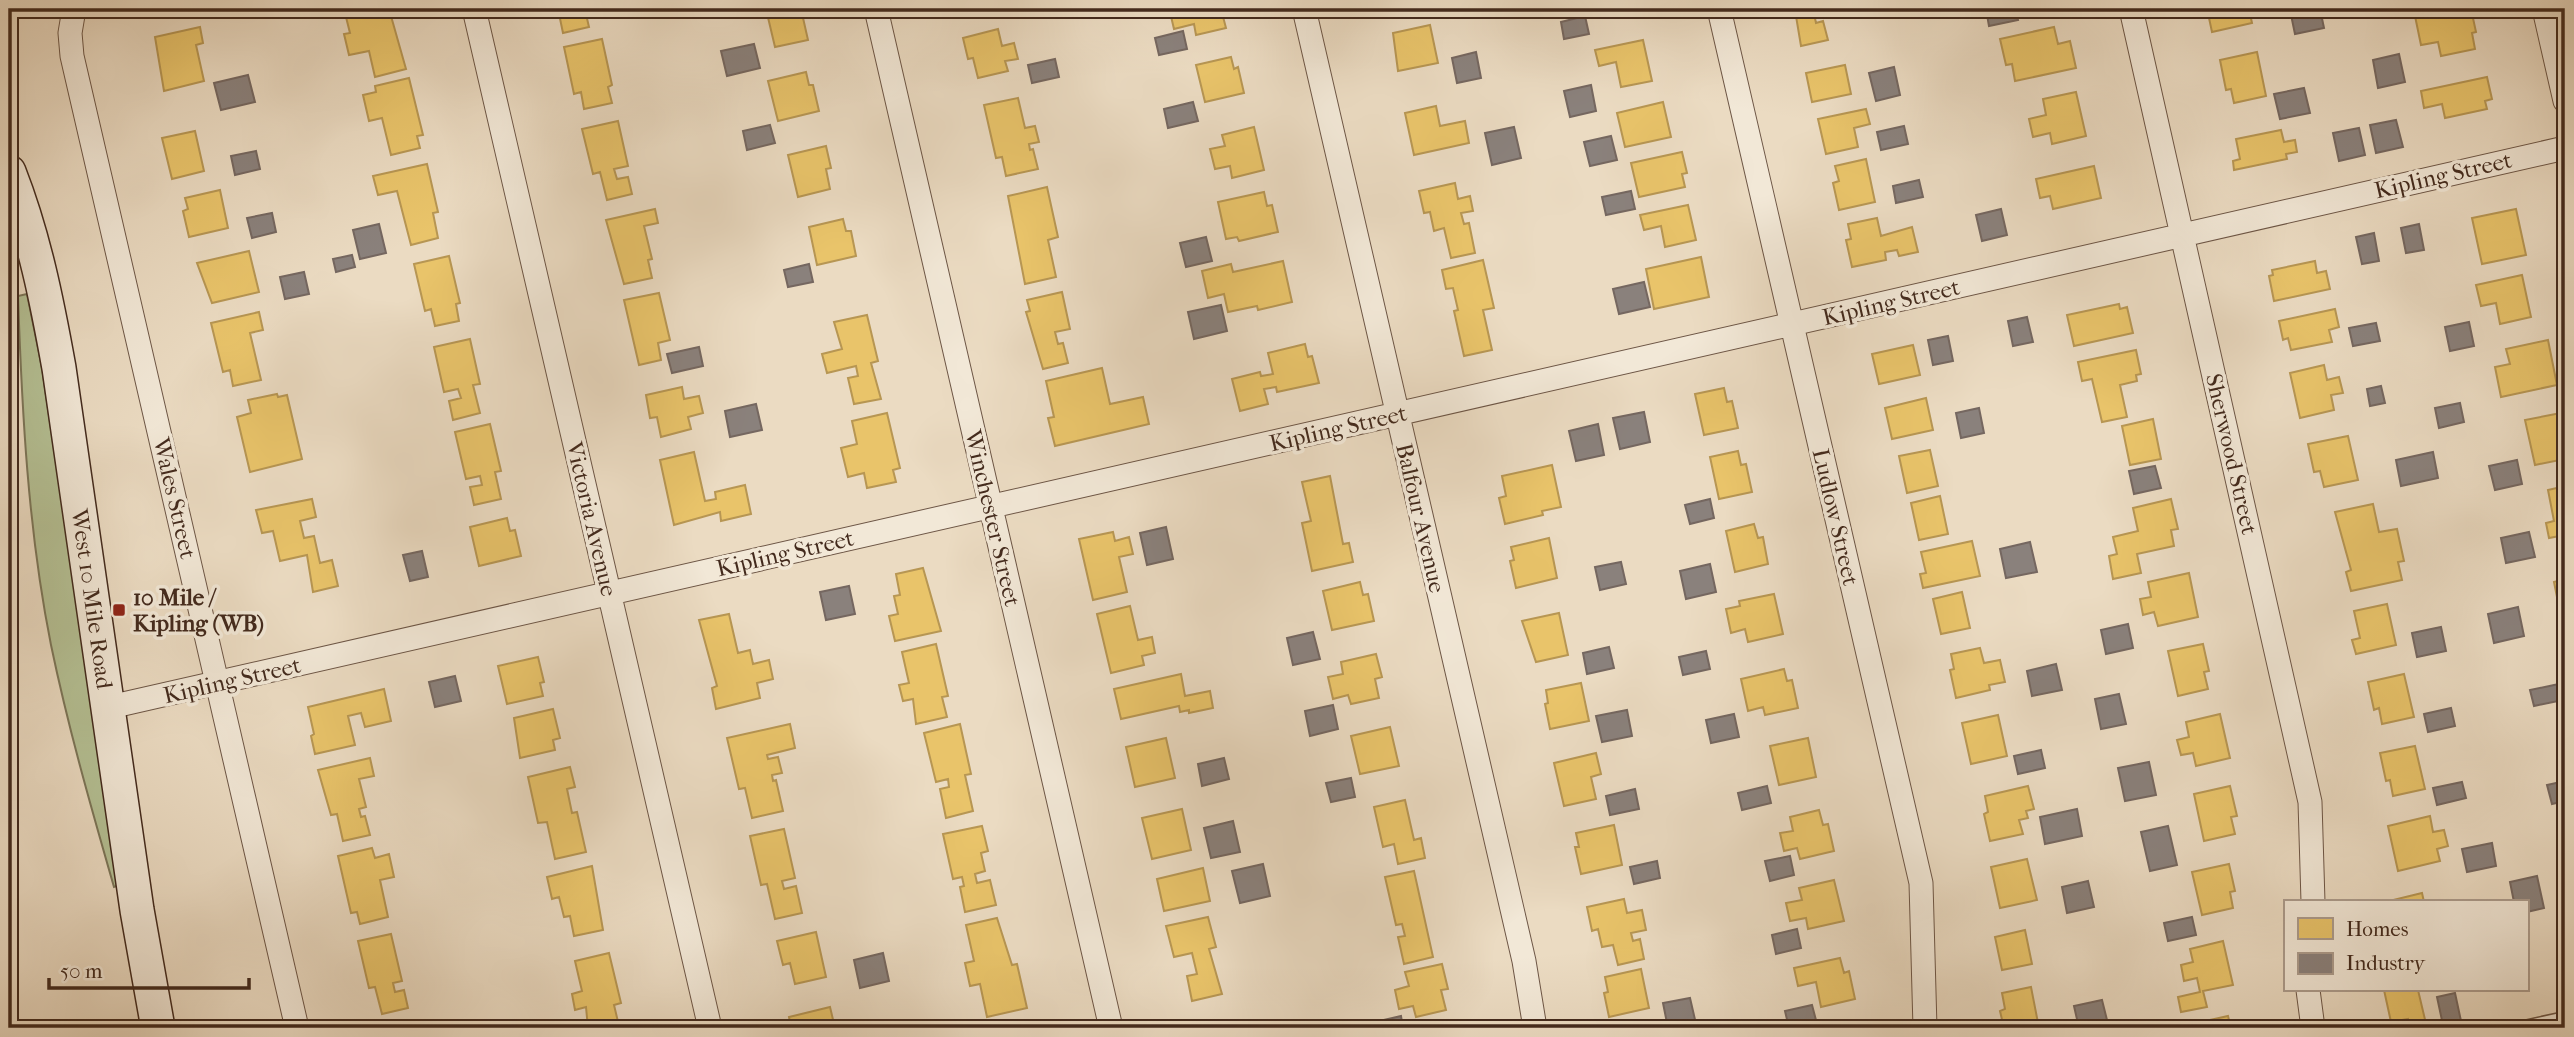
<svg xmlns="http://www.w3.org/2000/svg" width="2574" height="1037" viewBox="0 0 2574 1037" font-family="'IM FELL French Canon',serif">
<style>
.green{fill:#b5c195;stroke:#7c7659;stroke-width:2}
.homes{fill:#e9c46a;stroke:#b79653;stroke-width:2}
.industry{fill:#8a817c;stroke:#756760;stroke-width:2}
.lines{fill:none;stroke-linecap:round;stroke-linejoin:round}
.lane-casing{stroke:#6d5646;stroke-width:15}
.street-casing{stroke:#6d5646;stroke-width:25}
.secondary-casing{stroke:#432a1d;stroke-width:36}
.lane{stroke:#f2e8d7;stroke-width:12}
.street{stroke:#f2e8d7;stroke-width:23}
.secondary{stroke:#f2e8d7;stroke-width:33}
.poi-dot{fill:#8f2418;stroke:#f2e8d7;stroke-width:2.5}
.labels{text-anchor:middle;stroke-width:7;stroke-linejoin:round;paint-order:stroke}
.street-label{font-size:23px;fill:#432a1d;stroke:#f2e8d7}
.poi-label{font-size:23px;font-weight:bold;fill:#432a1d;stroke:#f2e8d7;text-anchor:start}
</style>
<rect width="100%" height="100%" fill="#ebdbc2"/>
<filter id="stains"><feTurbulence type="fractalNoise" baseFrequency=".00286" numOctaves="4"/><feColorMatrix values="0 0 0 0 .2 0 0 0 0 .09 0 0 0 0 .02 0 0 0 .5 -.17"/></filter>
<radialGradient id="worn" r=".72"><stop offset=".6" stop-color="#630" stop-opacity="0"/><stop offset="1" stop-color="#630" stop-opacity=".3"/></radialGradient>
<path class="green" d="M27 294 42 368 119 885 114 887C91 807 68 727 51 645 28 530 22 412 18 296Z"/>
<path class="homes" d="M344 9H389L406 69 375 77 369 51 349 55 344 34 350 33Z
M558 9H591L585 10 589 27 563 33Z
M766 9H801L808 40 775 47Z
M1184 9H1224H1221L1226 28 1196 35 1194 24 1174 29 1170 12Z
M1602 9H1625L1603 14Z
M1792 9H1813L1816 23 1823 21 1828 40 1801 46 1795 10Z
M2214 9H2249L2252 23 2212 32 2209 18 2216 16Z
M2450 9H2471L2476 32 2472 33 2475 49 2441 56 2438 42 2421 45 2415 16Z
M1430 25 1438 63 1398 71 1393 33Z
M200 27 203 43 196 45 204 81 164 91 155 37Z
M2054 27 2058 44 2070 41 2076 68 2015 81 2012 64 2006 65 2000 39Z
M998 29 1002 46 1014 43 1018 59 1005 61 1008 71 978 78 973 58 968 59 963 38Z
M602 39 612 85 608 87 612 103 584 109 581 92 574 94 564 47Z
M1643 40 1652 81 1621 87 1616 62 1599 66 1595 50Z
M2257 52 2266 96 2234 103 2231 89 2226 90 2220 60Z
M1231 57 1234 69 1238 67 1244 93 1205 102 1196 65Z
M1845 65 1851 94 1812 102 1806 73Z
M806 72 809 85H813L819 111 778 121 768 81Z
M2487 77 2492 99 2485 101 2487 109 2445 118 2442 104 2424 108 2421 91Z
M409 78 423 135 417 136 420 148 391 155 382 118 369 121 363 95 376 92 375 86Z
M2076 92 2086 136 2052 144 2050 133 2033 137 2029 119 2046 115 2043 99Z
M1018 98 1025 128 1035 126 1039 142 1029 144 1030 150 1033 149 1038 169 1006 176 1002 157 996 158 984 105Z
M1663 102 1671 137 1625 147 1617 113Z
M1436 106 1440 126 1465 121 1469 143 1414 155 1405 113Z
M1866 109 1870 124 1854 128 1858 147 1826 154 1818 119Z
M618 121 628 166 614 169 617 179 628 177 632 194 607 200 600 172 593 174 582 129Z
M1254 127 1264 170 1232 178 1230 166 1215 169 1210 149 1225 146 1222 135Z
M2281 130 2284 142 2295 140 2297 152 2286 154 2287 159 2234 170 2233 161 2240 159 2236 139Z
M195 131 204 171 172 179 162 138Z
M826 146 831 168 826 169 830 189 798 197 788 155Z
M1682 152 1687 173 1682 174 1685 187 1639 197 1631 163Z
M1866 159 1875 202 1839 210 1833 183 1839 181 1835 166Z
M427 164 438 212 433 213 438 238 411 245 397 191 378 195 373 176Z
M2094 166 2101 198 2053 209 2050 196 2040 198 2036 179Z
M1455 183 1458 199 1470 196 1473 211 1461 213 1464 224 1469 223 1475 253 1451 258 1444 228 1434 231 1430 212 1424 213 1419 191Z
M1047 187 1058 237 1048 240 1056 277 1025 284 1008 196Z
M220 190 228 228 189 237 183 211 188 209 185 198Z
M1264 192 1267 206 1272 205 1278 232 1239 241 1237 237 1226 239 1218 202Z
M1688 205 1696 240 1665 247 1661 226 1644 230 1640 215Z
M655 209 658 223 644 226 652 259 648 260 652 278 624 284 606 220Z
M2516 209 2526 255 2482 264 2472 218Z
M1877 218 1881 236 1912 227 1918 252 1899 256 1897 250 1885 252 1886 260 1852 267 1846 240 1851 239 1848 224Z
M843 219 846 231H851L856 256 817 265 809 227Z
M249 251 259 292 212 303 197 263Z
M449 256 460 303 456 304 459 321 435 326 431 309 425 311 414 264Z
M1701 257 1709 297 1654 309 1646 269Z
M1483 260 1494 308 1483 310 1492 350 1464 356 1454 311 1458 310 1453 288 1446 289 1442 270Z
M1283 261 1292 302 1258 310 1257 306 1228 312 1224 294 1208 298 1202 271 1231 264 1233 272Z
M2315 261 2317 273 2326 271 2330 289 2274 301 2269 276 2273 275 2272 270Z
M2522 275 2531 317 2500 324 2496 303 2481 306 2476 285Z
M1062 292 1070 329 1055 332 1058 344 1063 343 1068 363 1043 369 1026 312 1030 311 1027 300Z
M659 293 670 340 658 343 661 360 639 365 624 300Z
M2119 304 2120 309 2127 307 2133 333 2074 346 2067 315Z
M2335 309 2339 327 2329 330 2332 342 2291 350 2288 338 2283 340 2279 321Z
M259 312 263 330 250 333 261 380 233 386 230 370 223 372 211 323Z
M867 315 878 361 871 363 881 399 854 404 848 378 858 376 856 366 827 373 822 354 842 349 834 322Z
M470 339 480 384 473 385 480 413 453 420 449 401 461 398 458 389 444 392 434 347Z
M2548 340 2557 385 2501 397 2495 367 2510 364 2506 349Z
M1305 344 1308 357 1312 356 1319 383 1277 392 1276 387 1264 389 1268 404 1240 411 1232 379 1260 372 1261 376 1273 374 1268 353Z
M1913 345 1920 375 1879 384 1872 354Z
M2136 350 2141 374 2136 375 2137 381 2120 385 2127 417 2102 422 2092 379 2082 381 2078 362Z
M2324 365 2327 380 2339 377 2343 393 2331 395 2334 410 2300 418 2290 373Z
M1102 368 1110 404 1143 397 1149 424 1055 446 1048 418 1054 417 1046 381Z
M682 387 684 399 699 396 703 413 688 417 691 429 661 437 657 417 650 418 646 395Z
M1724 388 1727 402 1732 401 1738 428 1704 435 1695 394Z
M277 394 278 397 287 395 302 459 250 472 237 417 251 413 248 400Z
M1926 398 1933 430 1892 439 1885 408Z
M887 413 900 468 893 470 896 482 867 488 864 473 848 477 841 448 857 444 852 421Z
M2561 413 2565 459 2535 465 2525 420Z
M2153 419 2161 459 2130 465 2122 426Z
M490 424 501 471 495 472 501 499 474 505 470 487 482 485 480 476 466 479 455 432Z
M2348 436 2358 480 2324 487 2320 471 2314 472 2308 444Z
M1930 450 1938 486 1907 493 1899 456Z
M1738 451 1741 465 1746 464 1752 492 1719 499 1710 457Z
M694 452 705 501 716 499 715 492 745 485 751 514 721 521 720 512 674 525 660 460Z
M1552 465 1561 507 1542 511 1543 515 1505 524 1499 498 1506 496 1502 476Z
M1330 476 1343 544 1349 543 1353 562 1312 571 1302 523 1311 521 1302 482Z
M2565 486V535L2549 538 2546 523 2554 521 2548 490Z
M1940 496 1948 534 1919 540 1911 503Z
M312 499 316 517 300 521 304 538 314 536 320 563 332 560 338 586 313 592 307 555 280 561 273 531 262 533 256 510Z
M2171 499 2178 529 2171 530 2174 546 2137 554 2141 573 2113 579 2109 556 2117 554 2113 537 2138 531 2133 508Z
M2373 504 2379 532 2397 529 2404 561 2398 562 2402 580 2351 591 2346 572 2351 570 2335 512Z
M507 518 510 531 515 530 521 556 479 566 470 527Z
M1754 524 1758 538 1763 537 1768 564 1735 572 1726 531Z
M1113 532 1115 541 1129 537 1133 554 1119 557 1127 592 1093 600 1079 539Z
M1549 538 1557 578 1516 588 1510 561 1514 560 1511 547Z
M1972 541 1980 576 1923 588 1920 574 1926 573 1921 552Z
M923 568 941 631 895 641 889 616 898 614 894 596 900 595 896 574Z
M2189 573 2198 617 2158 626 2154 612 2143 615 2140 599 2151 597 2148 582Z
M2565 579V595L2557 597 2554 582Z
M1360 582 1363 595 1368 594 1374 621 1332 630 1323 591Z
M1962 592 1970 628 1941 634 1933 599Z
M1774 594 1783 634 1748 642 1745 629 1731 633 1726 609 1740 606 1739 601Z
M2387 604 2396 645 2356 654 2352 640 2360 638 2354 611Z
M1130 606 1138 640 1152 637 1155 653 1142 656 1144 665 1111 673 1097 614Z
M1559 613 1568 655 1536 662 1522 621Z
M729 614 738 653 750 650 753 664 769 660 773 679 757 683 760 698 716 709 712 688 717 686 699 620Z
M2565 636V663L2560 637Z
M936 644 948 696 942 697 947 717 916 724 913 699 903 701 899 685 909 683 902 652Z
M2203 644 2209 671 2204 672 2208 689 2178 696 2168 651Z
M1980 648 1984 663 2000 660 2005 682 1989 685 1990 690 1956 698 1950 670 1954 669 1951 654Z
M1376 654 1382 677 1375 679 1379 698 1351 704 1348 695 1333 699 1328 677 1343 674 1341 662Z
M538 657 544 682 540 683 543 696 507 704 498 666Z
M1784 669 1787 681 1792 680 1798 708 1765 715 1763 707 1748 711 1741 679Z
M1181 674 1185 696 1210 691 1213 708 1189 713V710L1180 712 1179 706 1121 719 1114 689Z
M2404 674 2414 717 2382 724 2379 708 2374 710 2368 682Z
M1581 683 1589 721 1550 729 1545 704 1548 703 1546 690Z
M384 689 391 721 365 727 361 713 348 716 355 745 315 754 311 736 314 734 308 707Z
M553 709 560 738 553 740 555 750 520 758 514 718Z
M2220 714 2230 758 2196 766 2193 753 2181 755 2177 740 2189 737 2186 722Z
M1998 715 2007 756 1971 764 1962 723Z
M790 724 795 748 767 755 768 759 778 757 782 773 772 775 773 781 776 780 783 811 752 818 745 788 739 789 727 738Z
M960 724 971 774 965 775 973 811 946 818 940 789 949 787 948 779 936 782 924 733Z
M1390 727 1399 766 1360 774 1351 736Z
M1166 738 1175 778 1135 787 1126 747Z
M1808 738 1816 777 1779 785 1770 746Z
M2415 746 2425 789 2393 796 2390 780 2386 781 2380 753Z
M1596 753 1601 774 1591 777 1596 799 1564 806 1554 763Z
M370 758 374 776 359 779 366 807 359 809 361 817 365 816 370 835 343 841 337 814 331 815 318 770Z
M570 767 575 787 567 789 572 813 577 812 586 852 555 859 547 822 538 823 528 777Z
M2028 786 2034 809 2026 811 2028 818 2019 820 2023 834 1990 841 1984 814 1988 812 1985 796Z
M2230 786 2237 816 2231 817 2235 834 2204 841 2194 794Z
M1405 800 1414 840 1421 838 1425 858 1398 864 1394 844 1383 847 1374 807Z
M1182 809 1191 850 1152 859 1142 818Z
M1819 810 1823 825 1828 824 1834 851 1800 859 1797 848 1784 851 1780 833 1793 831 1790 817Z
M2430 816 2433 832 2444 830 2448 846 2437 849 2440 861 2398 871 2388 826Z
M1614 825 1622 865 1581 874 1575 847H1579L1576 833Z
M982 826 988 851 981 853 985 871 975 874 977 883 990 880 996 905 965 912 960 887 964 886 962 877 953 879 943 834Z
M784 829 795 878 782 881 784 889 796 886 802 913 775 919 767 884 761 885 750 836Z
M372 848 375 858 389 854 394 877 380 880 388 917 360 924 357 912 351 913 338 856Z
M2027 859 2037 900 2000 908 1991 867Z
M2229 864 2235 891 2230 892 2233 908 2202 915 2192 872Z
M592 866 603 930 574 936 570 916 564 917 559 897 552 899 547 877Z
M1203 868 1210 901 1164 911 1157 879Z
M1414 871 1433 957 1404 964 1398 937 1405 936 1402 924 1396 925 1385 877Z
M1834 880 1844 921 1808 929 1806 918 1790 921 1786 903 1802 900 1799 888Z
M2422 893 2424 902H2389V901Z
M1624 899 1627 913 1642 910 1646 930 1631 933 1633 941 1640 939 1644 959 1618 965 1613 945 1602 947 1598 929 1592 931 1587 907Z
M1208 917 1216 947 1209 949 1222 994 1192 1001 1187 976 1197 974 1192 953 1174 957 1166 926Z
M997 918 1012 965 1017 964 1027 1008 987 1017 980 984 970 986 965 963 974 961 966 925Z
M2025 930 2032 964 2002 970 1995 937Z
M816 932 826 977 795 984 790 963 783 965 777 941Z
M391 934 402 981 393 983 395 992 404 990 408 1008 382 1014 375 987 369 988 358 941Z
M2223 941 2233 985 2203 991 2207 1007 2181 1012 2178 997 2200 992 2197 978 2184 981 2181 965 2193 962 2190 949Z
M609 953 621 1003 614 1005 619 1026 588 1028 586 1007 575 1010 572 994 582 991 575 961Z
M1840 958 1844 973 1849 971 1855 999 1821 1007 1816 982 1798 986 1794 968Z
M1442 964 1448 989 1441 990 1446 1010 1416 1017 1413 1006 1399 1009 1395 990 1409 986 1405 972Z
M1641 969 1649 1008 1609 1017 1604 993 1608 992 1605 977Z
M2031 987 2039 1028H2004L2000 1011 2005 1009 2002 993Z
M2384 990H2418L2427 1028H2410L2408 1019 2391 1022Z
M830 1007 835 1028H791L789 1017Z
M2228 1016 2231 1028H2197L2196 1023Z
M413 1024 414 1028H393Z"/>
<path class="industry" d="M638 9H663L639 14Z
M1986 9H2015L2018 20 1989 26Z
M2320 9 2324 28 2295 34 2290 10Z
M2387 9H2410L2388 13Z
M1585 16 1589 34 1564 39 1561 22Z
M1183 31 1187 49 1159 55 1155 38Z
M754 44 760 68 727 76 721 51Z
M1476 52 1481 78 1457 83 1452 58Z
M2399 54 2405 82 2378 88 2373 60Z
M1055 59 1059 77 1032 83 1028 65Z
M1894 67 1900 95 1876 101 1869 73Z
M248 75 255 102 221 110 214 83Z
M1591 85 1596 111 1570 117 1564 91Z
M2304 88 2310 113 2280 119 2274 94Z
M1193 102 1198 121 1168 128 1164 109Z
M2396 120 2403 147 2376 153 2370 125Z
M770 125 775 143 747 150 743 131Z
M1904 126 1908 144 1881 150 1877 132Z
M1514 127 1521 158 1492 165 1485 133Z
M2359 128 2365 155 2339 161 2333 133Z
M1611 136 1617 160 1590 166 1584 142Z
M256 151 260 169 235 175 231 156Z
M1919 180 1923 197 1896 203 1893 186Z
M1631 191 1635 209 1606 215 1602 197Z
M2001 209 2007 235 1982 241 1976 215Z
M272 213 276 232 252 238 247 218Z
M379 224 386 253 360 259 353 230Z
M2419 224 2424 250 2406 253 2401 228Z
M2374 233 2379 261 2362 264 2356 237Z
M1206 237 1212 261 1186 267 1180 243Z
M352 255 355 267 336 272 333 259Z
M809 264 813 282 788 287 784 270Z
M304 272 309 294 285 299 280 277Z
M1644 282 1650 307 1619 314 1613 289Z
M1221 305 1227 331 1194 339 1188 312Z
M2027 317 2033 342 2013 346 2008 321Z
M2469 322 2474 346 2450 351 2445 327Z
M2376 323 2380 341 2353 346 2349 328Z
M1948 336 1953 361 1933 365 1928 340Z
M699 347 703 366 672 373 667 354Z
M2381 386 2385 403 2370 406 2367 389Z
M2460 403 2464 422 2439 428 2435 408Z
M756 404 762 430 730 437 725 411Z
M1979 408 1984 433 1961 438 1956 413Z
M1644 412 1650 442 1620 449 1613 418Z
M1598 424 1604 455 1576 461 1569 431Z
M2433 452 2438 478 2401 486 2396 460Z
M2517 460 2522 484 2495 490 2489 466Z
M2155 466 2161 488 2134 494 2129 471Z
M1710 499 1714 518 1690 524 1685 505Z
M1166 527 1173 559 1147 565 1140 533Z
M2529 532 2535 557 2506 563 2501 538Z
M2030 542 2037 572 2006 578 2000 549Z
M422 551 428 577 410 581 403 555Z
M1621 562 1626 584 1600 590 1595 567Z
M1710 564 1716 592 1686 599 1680 571Z
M849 586 855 614 826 620 820 592Z
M2518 607 2524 636 2494 643 2488 614Z
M2128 624 2133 648 2106 654 2101 630Z
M2441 627 2446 651 2417 657 2412 633Z
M1313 632 1320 659 1293 665 1287 638Z
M1609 647 1614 668 1587 674 1583 653Z
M1706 651 1710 669 1683 675 1679 657Z
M2056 664 2062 690 2032 696 2027 671Z
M455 676 461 701 435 707 429 682Z
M2559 684 2563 700 2534 706 2530 690Z
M2119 694 2126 724 2101 729 2095 699Z
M1333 705 1338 729 1310 736 1305 711Z
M2451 708 2455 726 2428 732 2424 714Z
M1627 710 1632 736 1602 742 1596 716Z
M1734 714 1739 737 1711 743 1706 720Z
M2041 750 2045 768 2018 774 2014 756Z
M1224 758 1229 779 1202 786 1198 764Z
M2149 762 2156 795 2125 801 2118 768Z
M1351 778 1355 797 1331 802 1326 783Z
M2565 781V801L2552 804 2547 785Z
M2462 782 2466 798 2437 805 2433 788Z
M1767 786 1771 803 1742 810 1738 793Z
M1635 789 1639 809 1610 815 1606 796Z
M2077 809 2082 836 2045 844 2040 817Z
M1233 821 1240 852 1211 858 1204 828Z
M2168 826 2177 865 2150 871 2141 832Z
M2492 843 2496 866 2467 872 2462 849Z
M1790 856 1794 875 1770 881 1765 861Z
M1657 861 1660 878 1634 884 1630 867Z
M1263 864 1270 896 1240 903 1232 871Z
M2537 876 2544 908 2527 912V902H2514L2510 882Z
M2088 881 2094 907 2067 913 2062 887Z
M2192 917 2196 935 2168 941 2164 923Z
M1797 929 1801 948 1776 954 1772 935Z
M883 953 889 981 860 988 854 960Z
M2455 993 2461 1021 2443 1025 2437 997Z
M1690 998 1696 1024 1668 1028 1663 1003Z
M2102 1000 2109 1028H2079L2074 1006Z
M1812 1005 1817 1024 1789 1028 1785 1011Z
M1401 1016 1403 1028H1377L1375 1022Z"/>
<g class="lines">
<defs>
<path id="lane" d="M2520 1028 2565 1018"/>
<path id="street" d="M74 9 70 33 72 56 297 1028
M474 9 710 1028
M876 9 1111 1028
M1304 9 1524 961 1535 1028
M1719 9 1921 883 1925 1028
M2131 9 2310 802 2313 902
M2544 9 2565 101
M110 707 2565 148
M2308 990 2313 1028"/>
<g id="secondary">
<path id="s1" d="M9 172C34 236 47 301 59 368L137 910 158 1028"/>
</g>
</defs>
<use href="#lane" class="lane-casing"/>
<use href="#street" class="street-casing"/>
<use href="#secondary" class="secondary-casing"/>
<use href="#lane" class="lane"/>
<use href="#street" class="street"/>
<use href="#secondary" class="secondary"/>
</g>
<rect class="poi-dot" x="112" y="603" width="14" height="14" rx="3.5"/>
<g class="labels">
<g class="street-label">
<text transform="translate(2443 175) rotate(-13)" y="8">Kipling Street</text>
<text transform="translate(1891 302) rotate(-13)" y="8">Kipling Street</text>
<text transform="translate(1338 428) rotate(-13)" y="8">Kipling Street</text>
<text transform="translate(2232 454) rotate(77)" y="8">Sherwood Street</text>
<text transform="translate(175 498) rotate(77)" y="8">Wales Street</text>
<text transform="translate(1836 517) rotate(77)" y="8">Ludlow Street</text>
<text transform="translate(993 518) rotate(77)" y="8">Winchester Street</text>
<text transform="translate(1421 518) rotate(77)" y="8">Balfour Avenue</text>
<text transform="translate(592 519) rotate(77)" y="8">Victoria Avenue</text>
<text transform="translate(785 553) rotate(-13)" y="8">Kipling Street</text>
<text dy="8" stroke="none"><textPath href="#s1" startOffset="436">West 10 Mile Road</textPath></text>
<text transform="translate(232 680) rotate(-13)" y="8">Kipling Street</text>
</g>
<g class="poi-label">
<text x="133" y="605">10 Mile /<tspan x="133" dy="26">Kipling (WB)</tspan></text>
</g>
</g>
<rect width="2574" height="1037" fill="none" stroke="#ebdbc2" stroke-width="35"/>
<rect x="10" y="10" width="2553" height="1016" fill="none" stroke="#432a1d" stroke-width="3.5"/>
<rect x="18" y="18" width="2539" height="1002" fill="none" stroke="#432a1d" stroke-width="2"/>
<rect x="2284" y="900" width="245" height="91" fill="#f2e8d7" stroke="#ac9c8d" stroke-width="2"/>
<rect x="2298" y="918" width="35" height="21" fill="#e9c46a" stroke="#ac9c8d" stroke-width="2"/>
<text x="2346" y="936" font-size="21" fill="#432a1d">Homes</text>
<rect x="2298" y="953" width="35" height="21" fill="#8a817c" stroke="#ac9c8d" stroke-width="2"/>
<text x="2346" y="970" font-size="21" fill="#432a1d">Industry</text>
<path d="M49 978v10h200v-10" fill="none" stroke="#432a1d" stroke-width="3.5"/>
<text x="60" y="978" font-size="21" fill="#432a1d" stroke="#f2e8d7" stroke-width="5" paint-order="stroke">50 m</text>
<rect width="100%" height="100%" filter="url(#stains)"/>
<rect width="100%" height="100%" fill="url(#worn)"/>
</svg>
